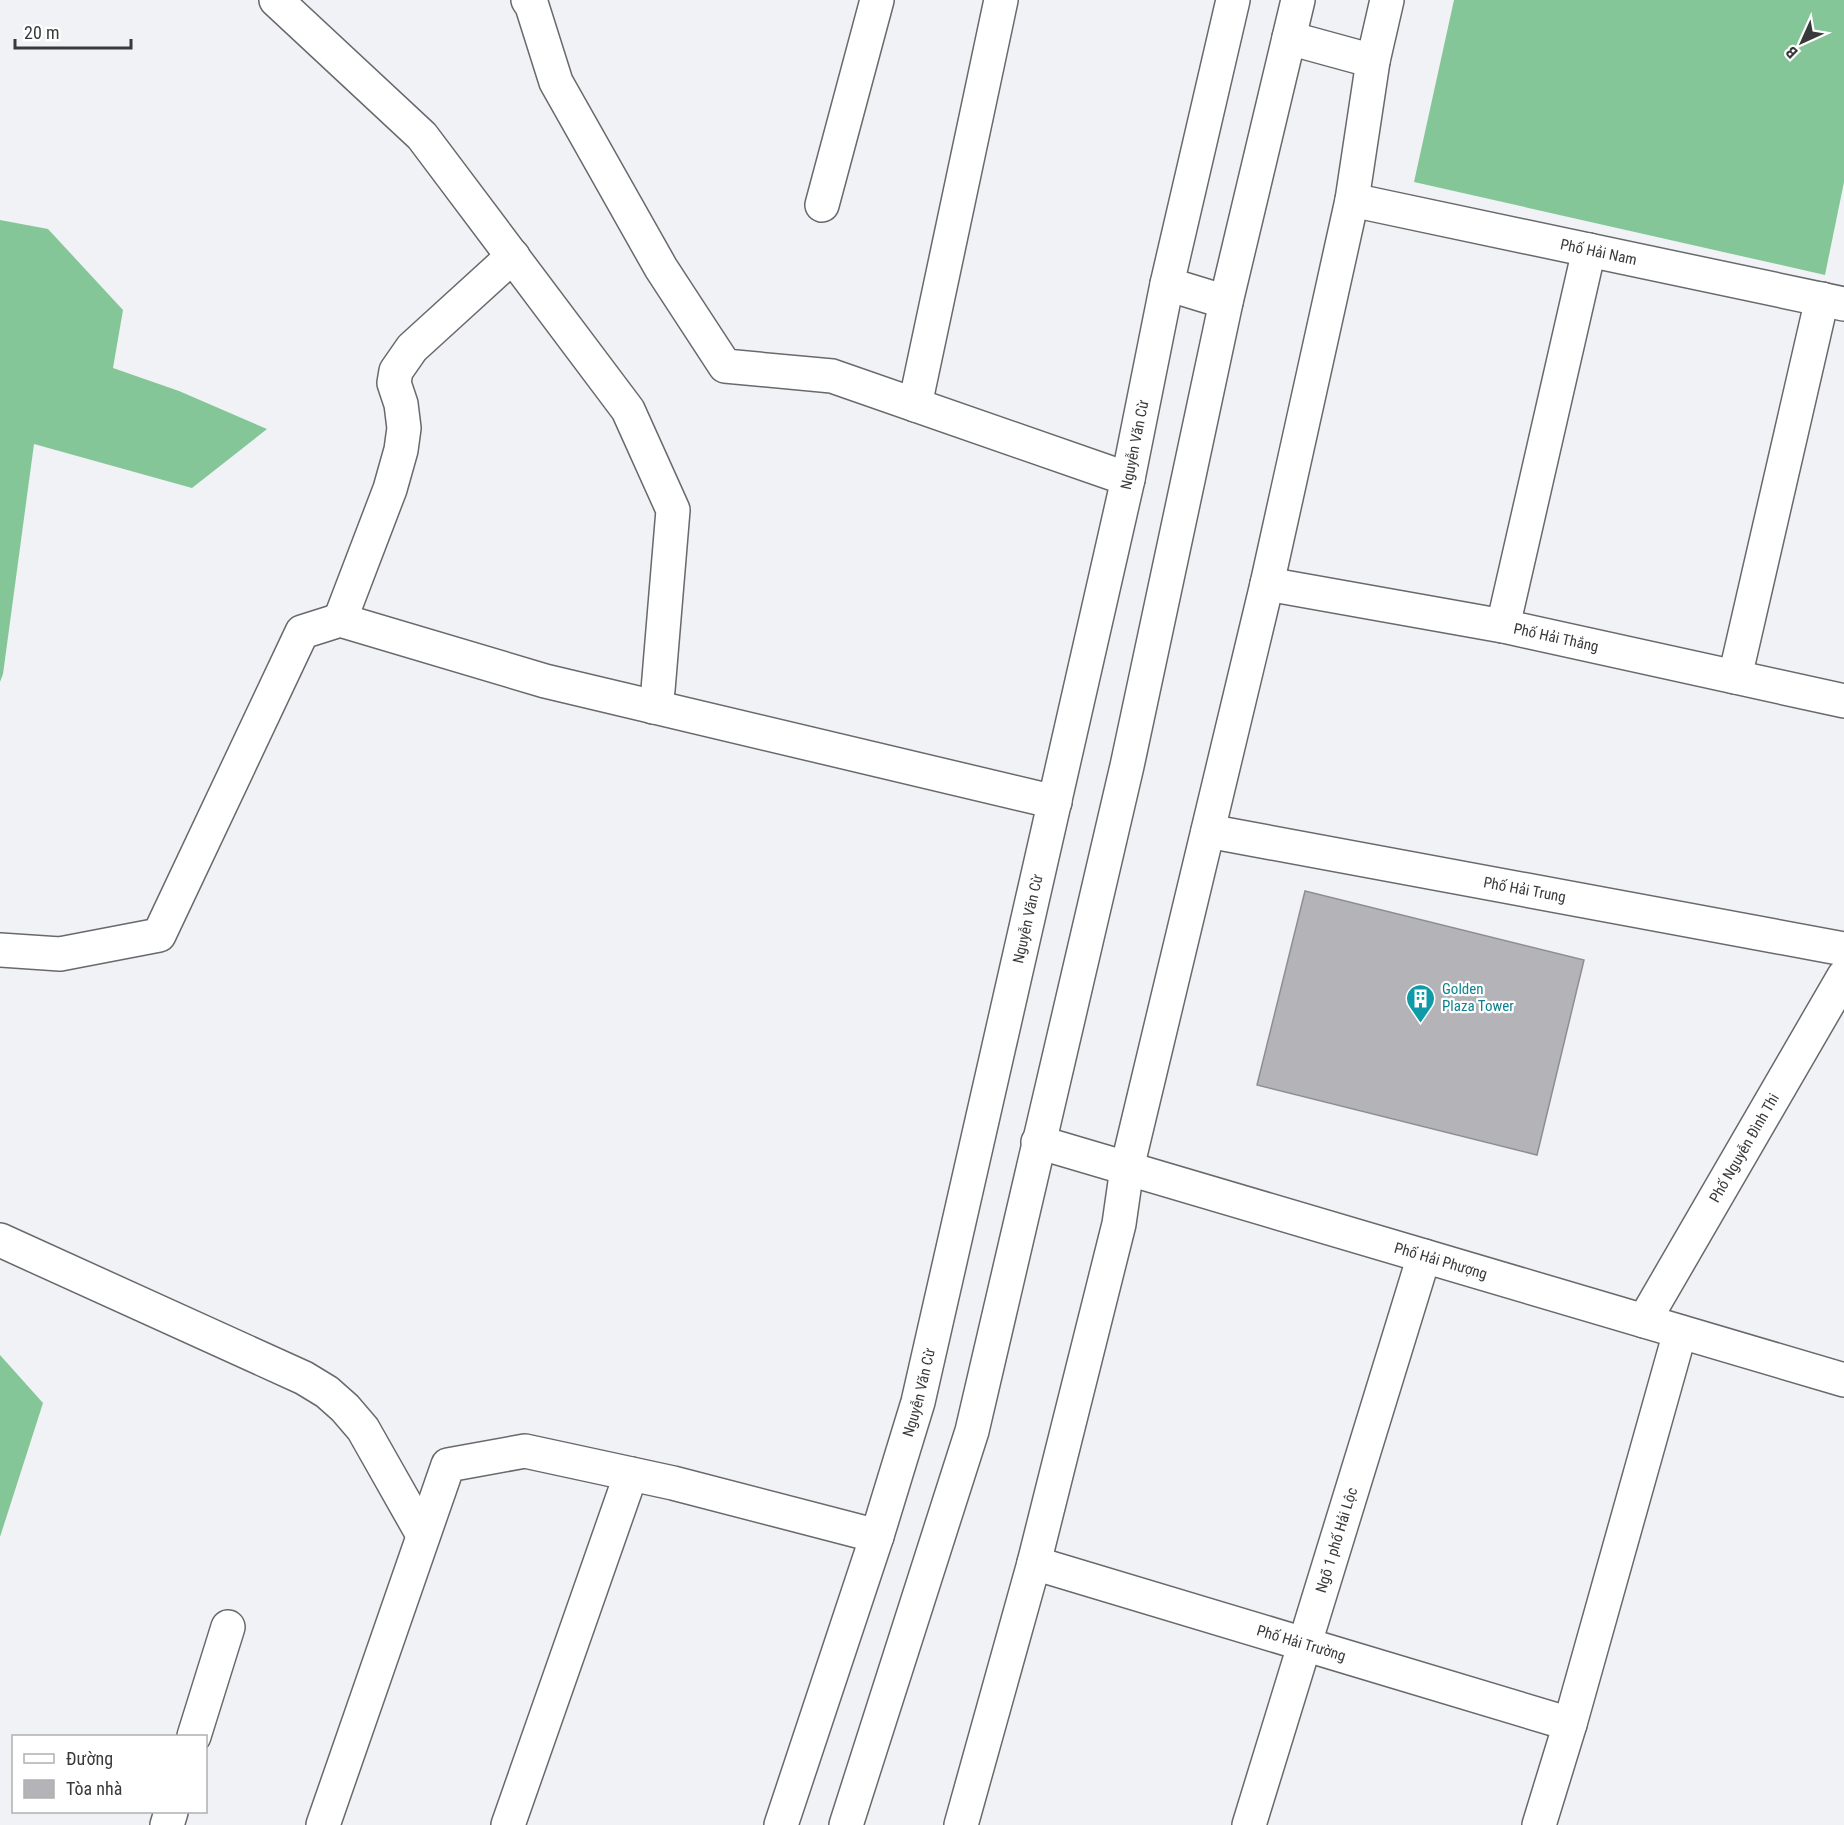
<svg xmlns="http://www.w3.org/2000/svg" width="1844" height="1825" viewBox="0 0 1844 1825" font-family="'Roboto Condensed',sans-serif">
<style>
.forest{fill:#84c697}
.building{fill:#b4b4b8;stroke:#8e8e92;stroke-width:1.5}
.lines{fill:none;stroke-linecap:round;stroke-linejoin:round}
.minor-casing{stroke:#68696c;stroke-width:36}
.major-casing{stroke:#68696c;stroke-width:36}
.highway-casing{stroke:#68696c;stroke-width:36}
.minor{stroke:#fff;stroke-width:33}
.major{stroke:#fff;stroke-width:33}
.highway{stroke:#fff;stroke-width:33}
.labels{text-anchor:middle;stroke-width:4.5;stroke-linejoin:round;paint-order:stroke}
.street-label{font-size:15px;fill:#38393a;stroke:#fff}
.culture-label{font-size:15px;fill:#0d838f;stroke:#fff;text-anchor:start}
</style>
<rect width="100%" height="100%" fill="#f1f2f6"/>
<path class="forest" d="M1454 0H1844V182L1825 275 1414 182Z
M0 220 48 229 123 310 113 368 179 391 267 429 192 488 34 444 3 674 0 682Z
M0 1355 43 1403 0 1537Z"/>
<path class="building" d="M1305 891 1584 960 1537 1155 1257 1085Z"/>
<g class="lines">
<defs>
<g id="minor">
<path d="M276 0 422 136 628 410 673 510 658 690 653 707"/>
<path d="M528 0 532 6 556 82 661 268 725 366 832 376 1128 479"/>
<path d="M1289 38 1373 61"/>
<path id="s1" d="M1352 200 1844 304"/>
<path d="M822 205 877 0"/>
<path d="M915 405 1001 0"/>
<path id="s2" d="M1267 584 1503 626 1844 701"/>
<path d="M340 620 390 489 401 450 404 428 401 404 394 383 396 371 412 348 513 256"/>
<path d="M1503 626 1589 250"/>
<path d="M1735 677 1822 299"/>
<path id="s3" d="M1208 831 1844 949"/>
<path d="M0 950 60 954 159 935 302 632 340 620 545 681 1055 802"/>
<path id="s4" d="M1038 1142 1844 1380"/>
<path d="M0 1240 304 1378 327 1392 345 1408 363 1429 423 1535"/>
<path id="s5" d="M1644 1321 1844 976"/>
<path id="s6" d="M1034 1563 1570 1724"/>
<path d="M194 1736 228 1627"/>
<path d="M167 1825 171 1812"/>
<path d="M323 1825 448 1465 525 1451 673 1483 877 1536"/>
<path d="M508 1825 631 1474"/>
<path d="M961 1825 1034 1563 1119 1224 1127 1168 1267 584 1352 200 1373 61 1387 0"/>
<path id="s7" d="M1249 1825 1424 1256"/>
<path d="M1539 1825 1570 1724 1680 1332"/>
</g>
<g id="major">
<path id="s8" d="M781 1825 877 1536 918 1402 1128 479 1167 284 1233 0"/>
<path d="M846 1825 972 1431 1127 766 1226 302 1298 0"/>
</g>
<path id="highway" d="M1167 284 1226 302"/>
</defs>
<use href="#minor" class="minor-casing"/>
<use href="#major" class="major-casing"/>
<use href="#highway" class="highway-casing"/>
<use href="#minor" class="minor"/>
<use href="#major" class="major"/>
<use href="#highway" class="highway"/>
</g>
<defs>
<symbol id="building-pin" viewBox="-11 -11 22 30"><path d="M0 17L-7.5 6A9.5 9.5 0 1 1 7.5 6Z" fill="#0f9aa8" stroke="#fff"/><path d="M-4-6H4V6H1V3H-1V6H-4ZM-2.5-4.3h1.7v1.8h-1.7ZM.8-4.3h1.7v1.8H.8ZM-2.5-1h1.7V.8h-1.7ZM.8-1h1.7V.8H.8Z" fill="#fff"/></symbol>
</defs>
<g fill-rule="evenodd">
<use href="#building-pin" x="1404" y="982" width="33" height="45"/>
</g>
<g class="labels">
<g class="street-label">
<text dy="5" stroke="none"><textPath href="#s1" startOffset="252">Phố Hải Nam</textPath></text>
<text dy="5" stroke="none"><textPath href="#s8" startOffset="1426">Nguyễn Văn Cừ</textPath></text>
<text dy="5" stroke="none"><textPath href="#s2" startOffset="294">Phố Hải Thắng</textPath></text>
<text dy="5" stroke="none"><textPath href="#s3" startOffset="322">Phố Hải Trung</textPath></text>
<text dy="5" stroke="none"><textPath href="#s8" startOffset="940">Nguyễn Văn Cừ</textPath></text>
<text dy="5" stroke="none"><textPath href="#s5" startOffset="200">Phố Nguyễn Đình Thi</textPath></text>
<text dy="5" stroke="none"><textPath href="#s4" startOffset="420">Phố Hải Phượng</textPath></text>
<text dy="5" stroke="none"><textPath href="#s8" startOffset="454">Nguyễn Văn Cừ</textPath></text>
<text dy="5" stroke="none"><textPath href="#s7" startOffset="298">Ngõ 1 phố Hải Lộc</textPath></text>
<text dy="5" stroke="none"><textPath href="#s6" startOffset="279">Phố Hải Trường</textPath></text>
</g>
<g class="culture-label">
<text x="1442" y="994">Golden<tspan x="1442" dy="17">Plaza Tower</tspan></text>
</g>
</g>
<rect x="12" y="1735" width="195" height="78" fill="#ffffff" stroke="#afb0b0" stroke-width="1.5"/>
<rect x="24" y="1754" width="30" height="9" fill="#ffffff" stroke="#afb0b0" stroke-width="1.5"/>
<text x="66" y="1765" font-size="18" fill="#38393a">Đường</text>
<rect x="24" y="1780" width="30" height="18" fill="#b4b4b8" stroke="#afb0b0" stroke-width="1.5"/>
<text x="66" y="1795" font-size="18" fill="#38393a">Tòa nhà</text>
<g transform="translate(1802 42) rotate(225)" stroke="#ffffff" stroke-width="4.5" paint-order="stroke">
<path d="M0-4.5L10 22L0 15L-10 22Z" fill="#38393a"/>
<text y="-9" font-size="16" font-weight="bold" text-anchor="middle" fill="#38393a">B</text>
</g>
<path d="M15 39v9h116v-9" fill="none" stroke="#38393a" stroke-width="3"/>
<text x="24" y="39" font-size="18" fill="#38393a" stroke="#ffffff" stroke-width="4.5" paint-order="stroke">20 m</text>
</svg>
